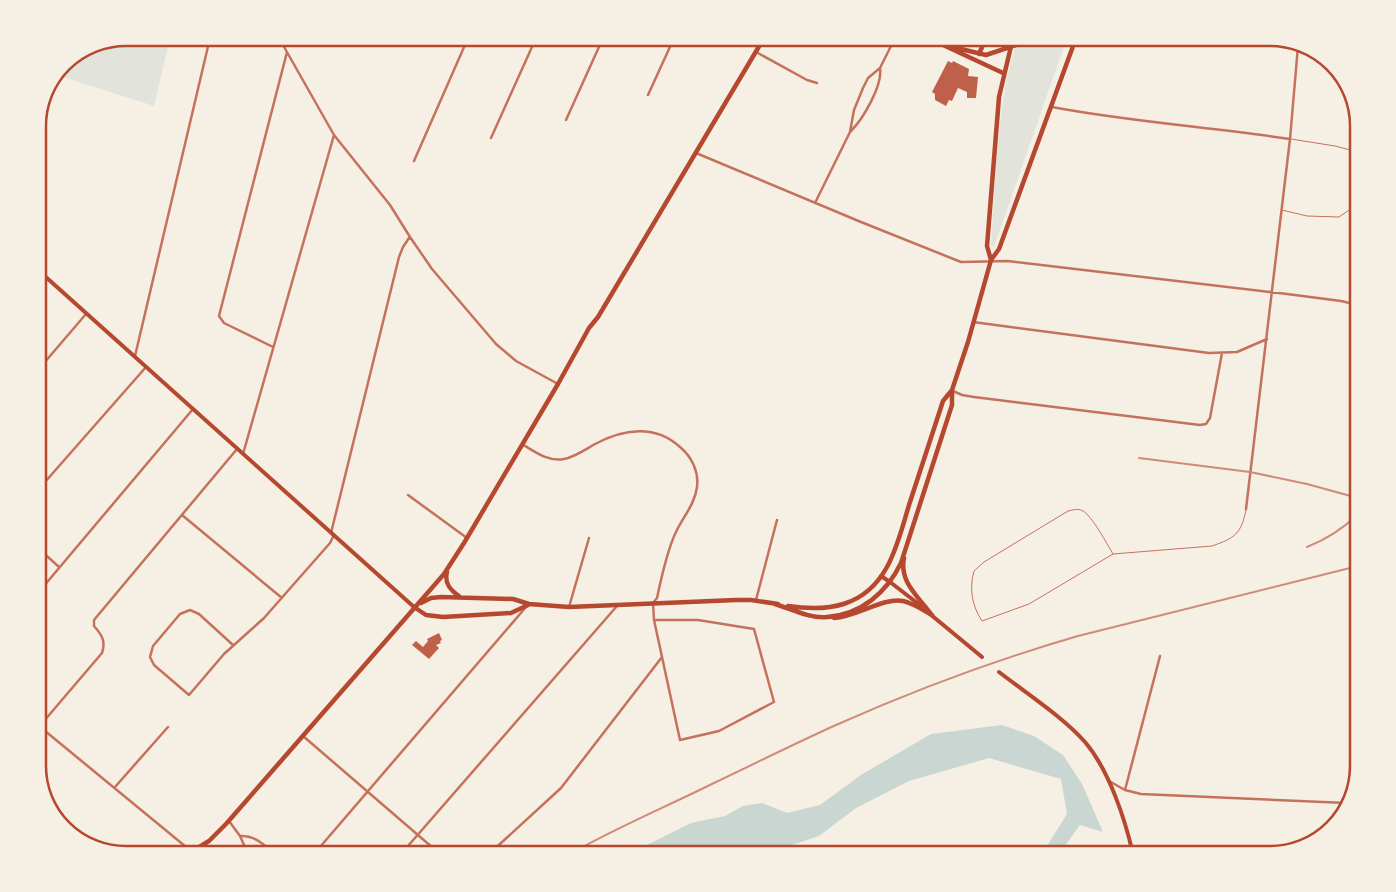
<svg xmlns="http://www.w3.org/2000/svg" width="1396" height="892" viewBox="0 0 1396 892" font-family="'DM Sans',sans-serif">
<style>
.green{fill:#e2e4dc}
.water{fill:#c9d6d2}
.building{fill:#bf614a}
.lines{fill:none;stroke-linecap:round;stroke-linejoin:round}
.service{stroke:#c5725c;stroke-width:1}
.minor{stroke:#c5725c;stroke-width:2.5}
.secondary{stroke:#b5482f;stroke-width:4}
.primary{stroke:#b5482f;stroke-width:4.5}
.rail{stroke:#cf8b77;stroke-width:2}
.rim{fill:none;stroke:#b5482f;stroke-width:2.5}
</style>
<rect width="100%" height="100%" fill="#f6efe4"/>
<path class="green" d="M126 38H170L154 106 60 76 64 63 93 44Z
M943 38H975L981 43 979 47 977 48Z
M1018 38H1067L994 247 991 246C996 176 996 104 1018 38Z"/>
<path class="water" d="M1002 725 1034 736 1063 755 1082 784 1103 832 1080 825 1064 847 1063 854H1042L1067 814 1061 779 989 758 909 781 856 808 819 836 783 848 787 854H629L691 823 725 816 743 806 762 803 787 813 820 805 861 775 931 734Z"/>
<path class="building" d="M948 61 952 63 953 61 969 69 968 76 978 77 976 98H967V92L958 88 952 101 949 100 946 106 935 100V94L932 92Z
M439 633 442 640 440 641 441 643 436 645 439 648 429 659 412 645 416 641 423 647 428 641 427 639Z"/>
<g class="lines">
<path class="service" d="M1291 139 1335 146 1358 152
M1282 210 1307 216 1339 217 1358 204
M1113 554C1107 544 1092 516 1083 511 1078 508 1073 510 1068 511L984 562 974 571C969 589 972 606 982 621L1029 604 1113 554 1212 546C1235 538 1241 534 1246 510"/>
<path class="minor" d="M279 38 334 135 390 205 410 237 432 269 496 344 516 361 558 384
M756 52 807 80 817 83
M648 95 674 38
M1052 107C1131 122 1211 127 1290 139
M566 120 603 38
M851 131C863 119 883 85 880 68
M491 138 536 38
M696 153 861 222 961 262 1008 261 1287 294 1341 301 1358 305
M414 161 468 38
M815 203 850 132 854 110 863 88 868 78 880 68 895 38
M973 322 1209 353 1237 352 1267 339
M273 347 224 323 219 316 287 52
M135 356 210 38
M38 370 86 314
M953 391 962 395 974 397 1200 425 1206 424 1210 418 1222 353
M522 444C535 452 548 462 564 459 575 457 586 449 595 444 623 429 655 424 680 447 692 457 699 472 697 487 695 504 683 517 676 532 668 548 661 579 657 598L653 603 654 620 680 740 719 731 774 702 754 629 698 620H654
M243 454 334 135
M38 490 146 367
M408 495 467 538
M1246 509 1290 139 1298 46
M182 515 282 598
M331 533 399 257 403 247 409 238
M38 548 59 567
M38 593 193 409
M756 600 777 520
M569 607 589 538
M233 645 199 614 190 610 180 614 153 646 150 657 154 665 189 695 224 654 264 618 330 543 334 535
M39 726 191 851
M38 728 102 653C106 641 102 635 94 626V620L237 449
M303 736 440 854
M1109 781 1125 790 1141 794 1347 803
M115 787 168 727
M1125 790 1160 656
M229 821 240 836 248 854
M240 836C255 835 264 845 275 854
M314 854 526 607
M401 854 617 606
M489 854 561 788 662 657"/>
<path class="secondary" d="M1240 38 1295 45
M38 270 414 607
M881 576 890 582 925 609
M930 614 982 657
M999 672C1026 693 1063 717 1085 742 1109 770 1125 819 1133 854"/>
<path class="primary" d="M927 38 965 50 986 55 1037 38
M991 38 1012 46
M941 44 1003 73
M979 54 986 38
M991 260 999 249 1076 38
M904 558C899 582 918 596 931 614
M447 572C444 583 450 590 459 596
M421 603 431 598 441 597 513 599 529 604 569 607 736 600H751L778 604
M775 604C791 609 811 619 827 617 861 615 887 592 901 563L952 405V390L968 342 991 260 987 246 999 97 1013 38
M788 606C828 612 865 607 887 567 898 547 903 524 910 502 921 468 932 435 943 401L952 390
M414 607 426 615 443 617 511 613 528 605
M834 618C857 617 883 597 903 601 913 603 923 610 932 615
M188 854 209 841 226 824 444 574 464 543 558 384 589 328 598 317 764 38"/>
<path class="rail" d="M1139 458 1250 472 1307 484 1358 498
M1307 547C1327 539 1343 529 1358 514
M570 854C617 827 668 806 716 782 756 763 796 743 836 725 915 690 995 660 1078 636L1358 566"/>
</g>
<path d="M0 0H1396V892H0ZM126 46H1270A80 80 0 0 1 1350 126V766A80 80 0 0 1 1270 846H126A80 80 0 0 1 46 766V126A80 80 0 0 1 126 46Z" fill="#f6efe4" fill-rule="evenodd"/>
<path class="rim" d="M126 46H1270A80 80 0 0 1 1350 126V766A80 80 0 0 1 1270 846H126A80 80 0 0 1 46 766V126A80 80 0 0 1 126 46Z"/>
</svg>
